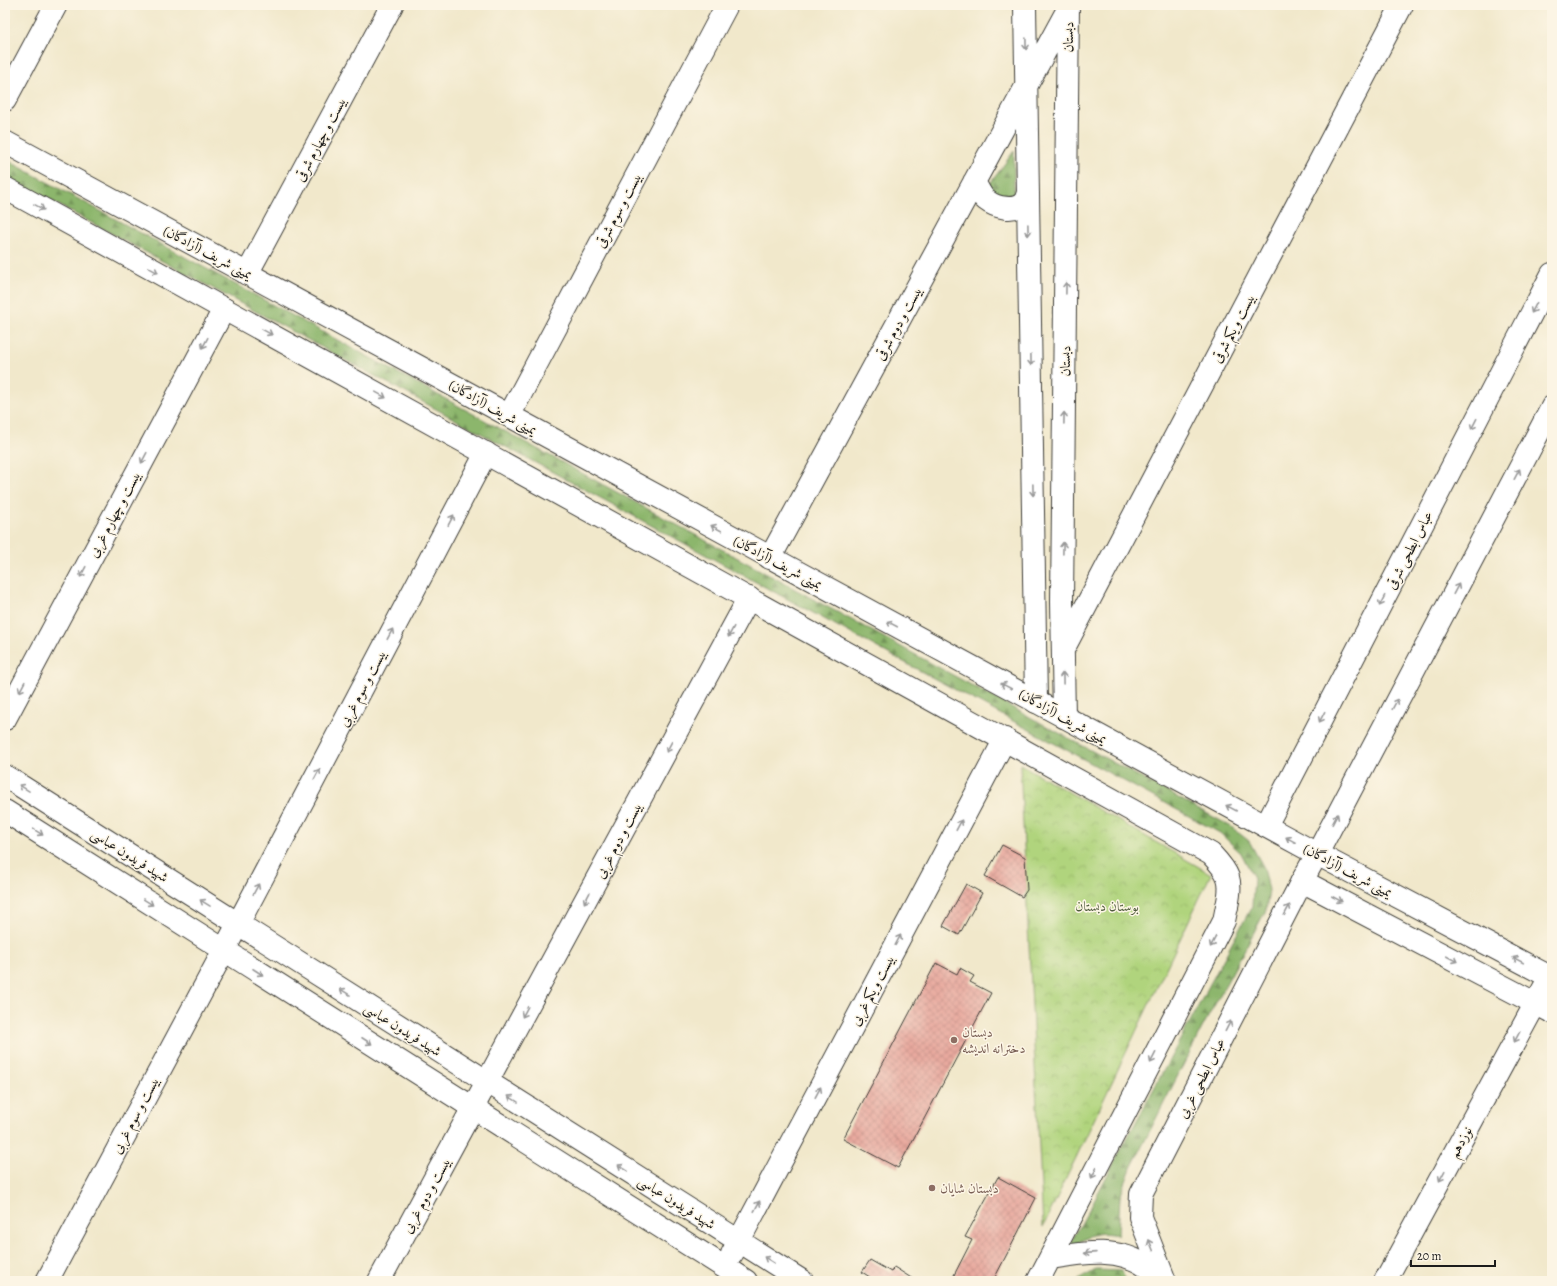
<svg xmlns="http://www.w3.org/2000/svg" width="1557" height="1286" viewBox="0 0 1557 1286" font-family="Alegreya,Amiri,serif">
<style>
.forest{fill:url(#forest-firs);stroke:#546944}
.park{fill:url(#park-crowns);stroke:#66784c}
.building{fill:url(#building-cross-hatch)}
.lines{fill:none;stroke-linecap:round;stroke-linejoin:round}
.minor-casing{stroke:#3c3b36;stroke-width:24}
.major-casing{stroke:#3c3b36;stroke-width:24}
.minor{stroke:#fff;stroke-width:22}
.major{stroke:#fff;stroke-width:22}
.oneway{stroke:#999}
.education-dot{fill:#8d6e63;stroke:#fcf5e5;stroke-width:1.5}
.labels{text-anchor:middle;stroke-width:3;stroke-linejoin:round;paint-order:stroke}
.street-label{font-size:14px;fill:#1c1c1c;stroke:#fcf5e5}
.park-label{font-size:14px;fill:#505c3e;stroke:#fcf5e5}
.education-label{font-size:14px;fill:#785e54;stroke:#fcf5e5;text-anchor:start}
</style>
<defs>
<pattern id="forest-firs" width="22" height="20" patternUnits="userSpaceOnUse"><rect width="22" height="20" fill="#8cb66c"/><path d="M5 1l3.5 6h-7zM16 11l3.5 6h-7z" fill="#729358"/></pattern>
<pattern id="park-crowns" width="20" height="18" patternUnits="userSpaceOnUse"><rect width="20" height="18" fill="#b0d47d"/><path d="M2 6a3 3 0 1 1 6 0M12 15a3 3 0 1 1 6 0" fill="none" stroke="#97b56b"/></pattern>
<pattern id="building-cross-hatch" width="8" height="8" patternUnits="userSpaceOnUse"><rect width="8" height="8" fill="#e8a99e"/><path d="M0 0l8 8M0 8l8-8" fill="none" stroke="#c69188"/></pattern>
</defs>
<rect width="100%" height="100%" fill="#fcf5e5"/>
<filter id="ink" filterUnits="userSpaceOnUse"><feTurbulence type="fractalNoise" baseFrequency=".025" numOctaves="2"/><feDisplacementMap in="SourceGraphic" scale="8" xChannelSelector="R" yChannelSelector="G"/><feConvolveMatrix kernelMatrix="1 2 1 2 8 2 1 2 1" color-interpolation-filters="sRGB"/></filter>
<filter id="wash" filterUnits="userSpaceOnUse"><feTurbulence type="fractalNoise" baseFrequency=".012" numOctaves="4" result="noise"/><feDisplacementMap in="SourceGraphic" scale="16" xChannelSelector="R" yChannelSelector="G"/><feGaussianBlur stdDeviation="0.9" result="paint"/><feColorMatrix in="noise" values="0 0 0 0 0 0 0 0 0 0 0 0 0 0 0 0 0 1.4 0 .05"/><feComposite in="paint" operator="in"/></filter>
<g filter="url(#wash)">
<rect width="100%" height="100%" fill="#f1e8cb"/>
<path class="forest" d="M1014 151V195C1003 201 992 198 989 185Z
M5 159 1230 826 1249 841 1264 868 1269 890 1266 910 1201 1030 1131 1168 1120 1197 1118 1235C1092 1230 1085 1237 1065 1251L1079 1228 1252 906 1254 878 1241 853 1220 833 5 176Z
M1096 1270 1122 1271 1125 1281H1076Z"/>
<path class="park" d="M1020 764 1211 874 1043 1227Z"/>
<g id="blocks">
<path class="building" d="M1002 845 1025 857 1027 890 1022 897 985 876Z
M966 884 982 893 959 935 943 926Z
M936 963 957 974 960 968 974 976 970 982 991 993 898 1168 843 1139Z
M998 1177 1036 1198 993 1281H951L972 1240 965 1237Z
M870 1260 891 1272 894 1267 916 1281H876L862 1272Z"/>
</g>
</g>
<g filter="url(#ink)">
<use href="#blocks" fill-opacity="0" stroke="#3c3b36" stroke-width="1"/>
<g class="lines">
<defs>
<path id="minor" d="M1025 5 1036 702
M5 100 56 5
M974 182C978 188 981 196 986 200 996 208 1015 212 1024 202 1026 200 1027 195 1028 193
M247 274 392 5
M509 416 727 5
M770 558 1067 11
M1063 650 1402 5
M1064 717 1062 602 1068 5
M5 719 224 309
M5 776 802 1281
M5 811 746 1281
M1266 826 1552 274
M1317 854 1552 407
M732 1254 1005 739
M1050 1258 1224 921 1227 906
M47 1281 238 924 486 453
M379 1281 749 598
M1038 1281 1050 1258C1082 1253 1119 1246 1147 1267 1152 1271 1156 1277 1160 1281
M1165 1281 1140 1217 1141 1194 1302 881
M1385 1281 1552 973"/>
<path id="major" d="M5 142 1317 854 1552 978
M5 188 1211 854C1229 873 1233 880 1227 906
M1317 854 1302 881 1552 1012"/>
</defs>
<use href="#minor" class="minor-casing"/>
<use href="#major" class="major-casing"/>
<use href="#minor" class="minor"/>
<use href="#major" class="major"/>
</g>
<defs><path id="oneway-shaft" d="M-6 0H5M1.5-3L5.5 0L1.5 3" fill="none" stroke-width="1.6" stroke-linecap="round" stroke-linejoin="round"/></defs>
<g class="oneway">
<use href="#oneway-shaft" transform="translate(1026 44) rotate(89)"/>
<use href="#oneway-shaft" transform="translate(39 207) rotate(29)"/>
<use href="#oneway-shaft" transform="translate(1028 230) rotate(89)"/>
<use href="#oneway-shaft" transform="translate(153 270) rotate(29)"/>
<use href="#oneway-shaft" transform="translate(1066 288) rotate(-89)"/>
<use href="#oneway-shaft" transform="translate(1534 308) rotate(117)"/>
<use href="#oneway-shaft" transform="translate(267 332) rotate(29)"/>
<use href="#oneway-shaft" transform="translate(205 343) rotate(118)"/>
<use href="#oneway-shaft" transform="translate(1031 360) rotate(89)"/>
<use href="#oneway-shaft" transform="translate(381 395) rotate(29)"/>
<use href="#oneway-shaft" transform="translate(1064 418) rotate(-89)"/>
<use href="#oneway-shaft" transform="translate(1474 424) rotate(117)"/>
<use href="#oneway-shaft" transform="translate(144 458) rotate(118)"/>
<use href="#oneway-shaft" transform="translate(1517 474) rotate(-62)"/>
<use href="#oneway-shaft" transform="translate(1033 490) rotate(89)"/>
<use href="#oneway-shaft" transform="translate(451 520) rotate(-62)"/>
<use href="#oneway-shaft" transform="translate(716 528) rotate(-152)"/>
<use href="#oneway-shaft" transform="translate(1063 548) rotate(-89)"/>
<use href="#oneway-shaft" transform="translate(83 572) rotate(118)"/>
<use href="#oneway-shaft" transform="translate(1456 589) rotate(-62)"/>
<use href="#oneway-shaft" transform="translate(1382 601) rotate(117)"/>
<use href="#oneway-shaft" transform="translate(892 624) rotate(-152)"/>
<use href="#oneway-shaft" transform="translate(731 632) rotate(118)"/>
<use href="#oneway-shaft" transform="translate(390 634) rotate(-62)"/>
<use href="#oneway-shaft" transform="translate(1063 678) rotate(-91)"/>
<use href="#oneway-shaft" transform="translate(1006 686) rotate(-152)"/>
<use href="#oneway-shaft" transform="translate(22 687) rotate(118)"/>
<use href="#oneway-shaft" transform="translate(1395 704) rotate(-62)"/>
<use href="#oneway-shaft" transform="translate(1322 717) rotate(117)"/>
<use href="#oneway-shaft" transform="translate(669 747) rotate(118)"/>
<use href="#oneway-shaft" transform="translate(317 774) rotate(-62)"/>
<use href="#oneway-shaft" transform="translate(24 788) rotate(-148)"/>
<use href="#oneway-shaft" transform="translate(1231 808) rotate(-152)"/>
<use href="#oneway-shaft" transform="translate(1335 819) rotate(-62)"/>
<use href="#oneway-shaft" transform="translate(959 825) rotate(-62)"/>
<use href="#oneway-shaft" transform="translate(38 832) rotate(32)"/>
<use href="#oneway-shaft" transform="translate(1291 840) rotate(-151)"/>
<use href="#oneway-shaft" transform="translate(256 889) rotate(-62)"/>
<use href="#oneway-shaft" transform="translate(587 898) rotate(118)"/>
<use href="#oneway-shaft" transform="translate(1337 899) rotate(28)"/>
<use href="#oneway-shaft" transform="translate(148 902) rotate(32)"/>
<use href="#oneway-shaft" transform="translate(205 903) rotate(-148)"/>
<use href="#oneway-shaft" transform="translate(1287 910) rotate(-63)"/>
<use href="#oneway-shaft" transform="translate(898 940) rotate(-62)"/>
<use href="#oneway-shaft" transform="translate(1213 942) rotate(117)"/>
<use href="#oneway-shaft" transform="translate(1452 959) rotate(28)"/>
<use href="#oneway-shaft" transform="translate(1518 960) rotate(-152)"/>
<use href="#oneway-shaft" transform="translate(258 972) rotate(33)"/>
<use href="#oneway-shaft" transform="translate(345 992) rotate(-148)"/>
<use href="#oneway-shaft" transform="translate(525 1012) rotate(118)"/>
<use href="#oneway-shaft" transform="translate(1228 1026) rotate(-63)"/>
<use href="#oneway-shaft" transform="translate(1517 1037) rotate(118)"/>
<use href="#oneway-shaft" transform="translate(367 1041) rotate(33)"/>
<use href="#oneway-shaft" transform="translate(1153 1058) rotate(117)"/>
<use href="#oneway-shaft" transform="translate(818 1092) rotate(-62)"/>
<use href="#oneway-shaft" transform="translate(513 1099) rotate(-148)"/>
<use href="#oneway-shaft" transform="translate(623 1168) rotate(-148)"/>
<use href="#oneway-shaft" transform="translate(1094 1173) rotate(117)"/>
<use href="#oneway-shaft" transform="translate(1442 1176) rotate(118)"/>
<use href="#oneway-shaft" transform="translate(757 1206) rotate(-62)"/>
<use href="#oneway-shaft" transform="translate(1151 1245) rotate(-112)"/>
<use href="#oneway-shaft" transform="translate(1090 1253) rotate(176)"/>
<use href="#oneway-shaft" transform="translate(769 1260) rotate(-148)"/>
</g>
</g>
<g class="education-dot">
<circle cx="954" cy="1040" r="4"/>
<circle cx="932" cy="1188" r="4"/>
</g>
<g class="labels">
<g class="street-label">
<text transform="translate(1068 37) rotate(-89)" y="5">دبستان</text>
<text transform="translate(320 139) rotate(-62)" y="5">بیست و چهارم شرقی</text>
<text transform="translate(618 210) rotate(-62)" y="5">بیست و سوم شرقی</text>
<text transform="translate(208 252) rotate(28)" y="5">یمینی شریف (آزادگان)</text>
<text transform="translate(898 323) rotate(-61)" y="5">بیست و دوم شرقی</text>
<text transform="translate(1233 328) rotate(-62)" y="5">بیست و یکم شرقی</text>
<text transform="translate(1065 361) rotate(-89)" y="5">دبستان</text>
<text transform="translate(493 407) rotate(29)" y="5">یمینی شریف (آزادگان)</text>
<text transform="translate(114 514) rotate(-62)" y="5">بیست و چهارم غربی</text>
<text transform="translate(1409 550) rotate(-63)" y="5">عباس ابطحی شرقی</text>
<text transform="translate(778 562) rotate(28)" y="5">یمینی شریف (آزادگان)</text>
<text transform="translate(362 688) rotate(-62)" y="5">بیست و سوم غربی</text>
<text transform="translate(1063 716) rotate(29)" y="5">یمینی شریف (آزادگان)</text>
<text transform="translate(618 840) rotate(-62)" y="5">بیست و دوم غربی</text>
<text transform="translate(130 855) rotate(32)" y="5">شهید فریدون عباسی</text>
<text transform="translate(1348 870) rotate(28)" y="5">یمینی شریف (آزادگان)</text>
<text transform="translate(872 990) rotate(-62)" y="5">بیست و یکم غربی</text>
<text transform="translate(403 1029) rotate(32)" y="5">شهید فریدون عباسی</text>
<text transform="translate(1201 1078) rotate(-63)" y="5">عباس ابطحی غربی</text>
<text transform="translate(135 1115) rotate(-62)" y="5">بیست و سوم غربی</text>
<text transform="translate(1460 1142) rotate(-62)" y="5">نوزدهم</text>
<text transform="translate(426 1195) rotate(-61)" y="5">بیست و دوم غربی</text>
<text transform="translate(677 1202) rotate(32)" y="5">شهید فریدون عباسی</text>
</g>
<g class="park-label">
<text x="1107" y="911">بوستان دبستان</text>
</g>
<g class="education-label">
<text x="962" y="1037">دبستان<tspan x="962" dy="16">دخترانه اندیشه</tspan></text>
<text x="940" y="1193">دبستان شایان</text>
</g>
</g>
<rect width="1557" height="1286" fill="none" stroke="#fcf5e5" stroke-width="20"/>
<path d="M1411 1260v6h84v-6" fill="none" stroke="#1c1c1c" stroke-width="2"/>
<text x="1417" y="1260" font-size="12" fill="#1c1c1c" stroke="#fcf5e5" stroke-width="3" paint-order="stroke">20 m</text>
</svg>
